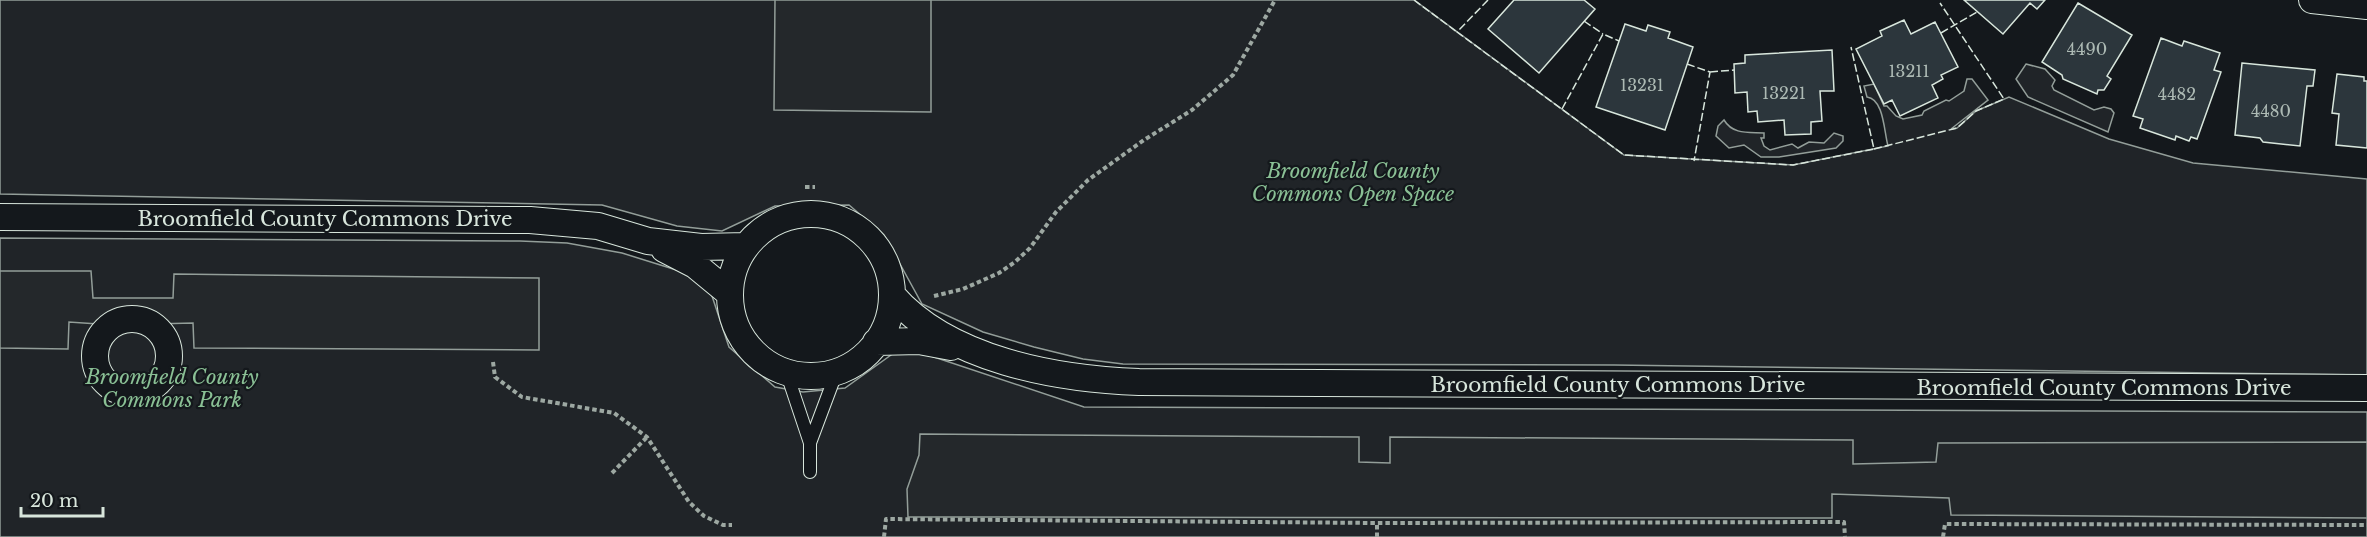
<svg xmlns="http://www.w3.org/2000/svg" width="2367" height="537" viewBox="0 0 2367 537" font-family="'Libre Baskerville',serif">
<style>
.green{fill:#202428;stroke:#939e99;stroke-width:1.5}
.parking{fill:#24282b;stroke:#939e99;stroke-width:1.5}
.building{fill:#2c363c;stroke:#d8e6dc;stroke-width:1.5}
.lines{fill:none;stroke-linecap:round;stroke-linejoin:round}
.lane-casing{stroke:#d8e6dc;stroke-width:14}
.street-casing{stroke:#d8e6dc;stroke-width:28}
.path{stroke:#9da8a2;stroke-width:4;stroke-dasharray:4.5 3;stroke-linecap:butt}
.lane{stroke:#14181c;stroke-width:12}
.street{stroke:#14181c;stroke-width:26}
.fence{stroke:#d8e6dc;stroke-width:1.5;stroke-dasharray:8 3;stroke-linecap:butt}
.labels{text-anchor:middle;stroke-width:4.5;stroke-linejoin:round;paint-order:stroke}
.number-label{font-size:16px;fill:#adbab4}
.park-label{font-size:20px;font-style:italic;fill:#8ac095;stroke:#14181c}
.street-label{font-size:20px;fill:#d8e6dc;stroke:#14181c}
</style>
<rect width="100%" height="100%" fill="#14181c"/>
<path class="green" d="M0 0H1414L1624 155 1793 165 1888 146C1884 132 1884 99 1867 97L1864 86 1874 84 1884 106H1887L1896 116 1903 119 1922 115 1924 111 1946 100 1949 101 1964 91 1967 79H1972L1988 100 1951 129 1957 128 1976 111 2009 97 2109 139 2193 163 2367 179V375L1614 365 1123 364 1083 359 1034 347 983 332 922 304 884 235 849 205 775 206 722 231 677 226 602 205 0 194Z
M2026 64 2045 69 2055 80 2052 86 2054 90 2094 110 2104 107 2111 109 2114 113 2108 132 2028 97 2016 79Z
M1724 120C1733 135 1749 132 1764 133V138H1761L1764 146 1770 150 1792 144 1798 148 1809 142 1824 143 1834 133 1843 136V141L1836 148 1779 157H1761L1744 145 1729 148 1716 136 1718 126Z
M0 238 520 241 567 243 622 253 686 273 710 290 729 347 775 387 803 392 845 388 898 350 931 356 1084 407 2367 412V537H0Z"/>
<path class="parking" d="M775 0H931V112L774 110Z
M0 271H91L93 298H173L174 274 539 278V350L194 348 193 323 113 325 69 322 68 349 0 348Z
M920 434 1359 437V462L1390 463V437L1853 440V464L1936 462 1938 443 2367 442V518L1951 515 1949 498 1832 494V518L908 517 907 489 919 455Z"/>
<path class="building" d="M1514 0H1584L1595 9 1539 73 1488 29Z
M1964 0H2045L2037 9 2030 3 2003 34Z
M2078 3 2132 35 2107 76 2111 79 2104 90H2098L2097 94 2063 79 2062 75 2042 62Z
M1904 20 1911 34 1935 22 1958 67 1941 75 1943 79 1932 85 1938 98 1900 116 1892 100 1884 104 1856 49 1882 36 1880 31Z
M1625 24 1646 31 1648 25 1670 32 1668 38 1693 47 1665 130 1596 107Z
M2161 38 2182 46 2184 41 2220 53 2214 70 2221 72 2197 139 2191 137 2189 141 2176 136 2175 140 2140 128 2143 119 2133 116Z
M1832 50 1834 91H1820L1822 121 1811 122V134L1785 135 1784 120 1758 122 1757 111 1748 112 1747 92 1735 93 1734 64 1745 63V55Z
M2242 63 2315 70 2313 86H2307L2300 146 2263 142 2260 138 2235 135Z
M2337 74 2364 77V81H2367V148L2336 145 2339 114 2332 113Z"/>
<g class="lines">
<defs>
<path id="lane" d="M786 371 810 443V472
M810 443 837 371"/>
<path id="street" d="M2312 0 2367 6
M730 295a81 81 0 1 1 162 0a81 81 0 1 1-162 0Z
M0 217 530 220 598 226 648 241 701 247 746 246
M664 249 695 265 729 293
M892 295C948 360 1056 379 1139 382L2367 388
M95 356a37 37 0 1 1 74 0a37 37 0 1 1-74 0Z
M876 342 919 341 951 347"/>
</defs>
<use href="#lane" class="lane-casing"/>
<use href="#street" class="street-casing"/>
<path class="path" d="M805 187H815
M934 296 963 289 999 273 1015 262 1030 248 1056 212 1088 180 1144 140 1192 110 1233 75 1275 0
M493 362 495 377 522 397 614 413 647 437 689 502 704 516 723 525H732
M612 473 647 437
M884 537 886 519 1377 523 1844 522 1845 537
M1377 537V523
M1943 537 1945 524 2367 525"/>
<use href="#lane" class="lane"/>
<use href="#street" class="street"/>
<path class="fence" d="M1414 0 1457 32
M1488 0 1457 32 1624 155 1793 165 1874 149 1851 47
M1584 21 1603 34
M1941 33 1977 12
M1687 64 1710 72 1694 161
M1710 72 1734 70
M1562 109 1603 34 1619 41
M1874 149 1957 128 1976 111 2004 99 1940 3"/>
</g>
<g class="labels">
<g class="number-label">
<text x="2087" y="55">4490</text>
<text x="1909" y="77">13211</text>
<text x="1642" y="91">13231</text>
<text x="1784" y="99">13221</text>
<text x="2177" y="100">4482</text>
<text x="2271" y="117">4480</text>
</g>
<g class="park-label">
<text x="1353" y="178">Broomfield County<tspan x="1353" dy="23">Commons Open Space</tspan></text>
<text x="172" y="384">Broomfield County<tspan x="172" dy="23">Commons Park</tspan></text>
</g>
<g class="street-label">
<text x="325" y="226">Broomfield County Commons Drive</text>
<text x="1618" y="392">Broomfield County Commons Drive</text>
<text x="2104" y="395">Broomfield County Commons Drive</text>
</g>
</g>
<path d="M21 507v9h82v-9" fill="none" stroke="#d8e6dc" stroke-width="3"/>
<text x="30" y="507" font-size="18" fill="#d8e6dc" stroke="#14181c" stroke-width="4.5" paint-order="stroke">20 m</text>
</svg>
